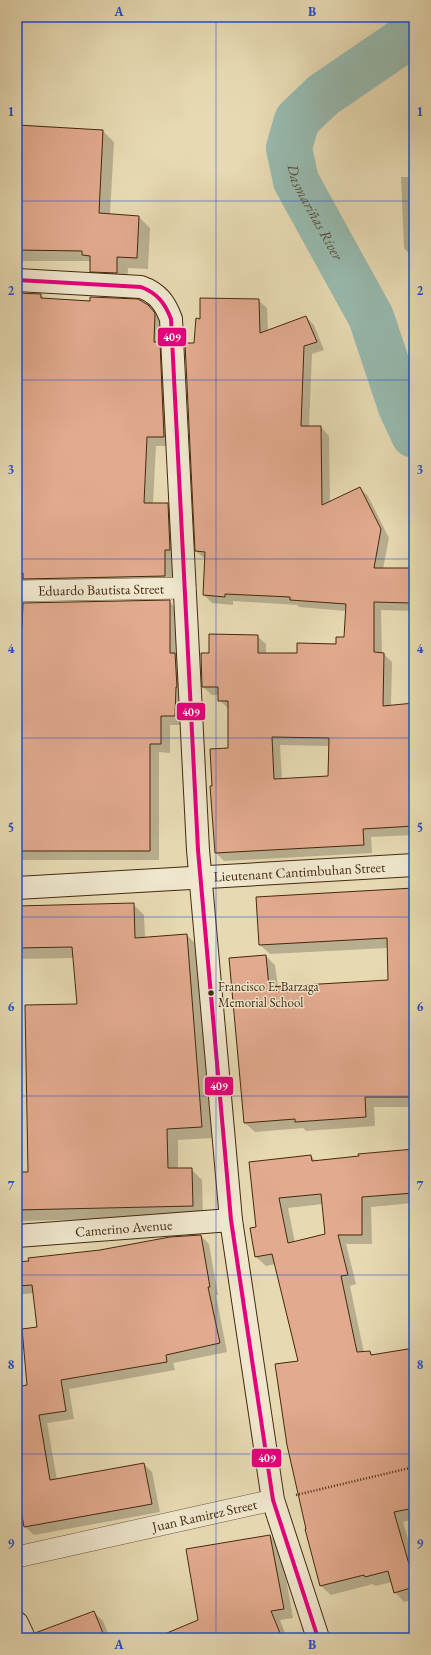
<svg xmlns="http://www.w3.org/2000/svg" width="431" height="1655" viewBox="0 0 431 1655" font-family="'EB Garamond',serif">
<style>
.shadow{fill:#0003;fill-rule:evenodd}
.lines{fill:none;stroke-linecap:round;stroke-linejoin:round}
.river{stroke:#97baaf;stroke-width:46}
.building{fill:#e2aa8e;stroke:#45290d;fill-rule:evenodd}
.street-casing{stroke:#6e5536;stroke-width:22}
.secondary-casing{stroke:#45290d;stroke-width:24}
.path{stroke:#45290d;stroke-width:2.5;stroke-dasharray:1 2;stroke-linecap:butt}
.street{stroke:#efe7ce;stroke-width:21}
.secondary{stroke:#efe7ce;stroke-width:22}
.bus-1-casing{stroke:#efe7ce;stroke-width:7}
.bus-1{stroke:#e5007d;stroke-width:4}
.grid{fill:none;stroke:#1d4ed8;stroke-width:1;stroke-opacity:0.55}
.bus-dot{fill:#45290d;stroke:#efe7ce;stroke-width:1.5}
.labels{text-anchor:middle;stroke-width:3;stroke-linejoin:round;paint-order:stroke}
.bus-label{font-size:13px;fill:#45290d;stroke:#efe7ce;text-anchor:start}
.street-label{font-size:14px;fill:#45290d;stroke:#efe7ce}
.water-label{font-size:15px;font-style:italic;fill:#5a4d36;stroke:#efe7ce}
.line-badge{stroke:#efe7ce;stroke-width:1.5}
.badge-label{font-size:11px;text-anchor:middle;font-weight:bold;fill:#fff}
.neatline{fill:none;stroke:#1d4ed8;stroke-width:1.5}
.grid-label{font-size:13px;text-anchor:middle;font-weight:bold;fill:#1d4ed8}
</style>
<rect width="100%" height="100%" fill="#e7dab3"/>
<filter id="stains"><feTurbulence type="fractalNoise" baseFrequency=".005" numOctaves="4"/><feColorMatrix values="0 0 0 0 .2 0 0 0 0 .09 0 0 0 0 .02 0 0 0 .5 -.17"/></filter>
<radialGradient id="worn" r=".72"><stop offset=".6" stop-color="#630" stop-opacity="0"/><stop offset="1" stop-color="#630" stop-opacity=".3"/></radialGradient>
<path class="shadow" d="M17 51 21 54 17 123Z
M17 126 103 131 114 142 110 215 139 217 150 228 148 269 128 268 127 284 102 282 91 271V263L89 261H17Z
M414 141V257H412L404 248 401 177H411L410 142Z
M17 294 41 295 46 300 148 306 162 321 173 446H156L153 504H167L177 514 174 585 17 582Z
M258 300 267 308 268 331 306 317 314 325 324 350 312 354 309 427H321L329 436 330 502 360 488 368 496 389 538 383 569H409L414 574V611L381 610 382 654H384L392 662 391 706 414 704V835L371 837 372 853 224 861 216 853 213 787 229 749V709L219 700V695H212L203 687 210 654 257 636 266 644V654H298L337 645 345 638 346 611 299 607 297 605 233 601V605L212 603 204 595 205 559 196 551 195 344 201 320ZM280 745 330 746 329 777 282 780Z
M169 601 178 611 184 725H170V753L159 752V860H17V628Z
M414 889V1107H374L375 1126 306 1131 303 1128 255 1132 245 1123 266 956 275 965 278 988 389 981 388 948 270 954 260 945Z
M133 904 144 915 145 938 187 935 198 946 213 1138 178 1140V1169H191L202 1180 203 1217 17 1221V1173H29L78 1005 74 958 17 959V907Z
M414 1150V1226L413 1203 371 1207 372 1244H346L356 1284 350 1286 364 1353 370 1352 373 1355 414 1348V1519L403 1522 414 1560V1599L404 1602 395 1592 392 1582 375 1586 373 1584 331 1595 321 1586 306 1530 307 1529 299 1362 276 1264 266 1266 256 1257 257 1227 250 1163 311 1156 316 1161ZM323 1204 326 1235 295 1243 288 1208Z
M201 1236 209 1244 218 1295H216L227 1352 173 1363 175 1370 69 1389 74 1419 47 1423 57 1480 144 1464 152 1472 160 1512 34 1535 25 1527 18 1490H17V1388L28 1386 38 1328 34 1293 17 1295V1263Z
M408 1249H414V1292L409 1287Z
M270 1536 280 1545 293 1618 280 1620 287 1638H156L199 1620Z
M94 1612 103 1621 110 1638H63Z"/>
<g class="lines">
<path class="river" id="s1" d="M414 33 323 95 297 120 289 148 296 181 371 317 401 407 414 435"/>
</g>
<path class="building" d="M17 125 103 130 99 213 139 216 137 258 117 257V273L90 272V256L82 255V251L17 250Z
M17 293 41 294V298L90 301V297L138 299 148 305 155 313 154 342H160L164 437H147L144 503H168L170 550H165V576L23 579V573H17Z
M200 298 259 299 260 333 306 316 317 342 304 346 301 426H321L322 505 360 487 381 529 374 568H410V603L374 602V652L384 653 383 706 414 703V826L363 829 364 845 215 853 210 786H212L210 749 228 748V701H218V687H202L201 653H209V634L258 635V653H297V643L336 644V637H344L346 604 290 600V597L225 594V597L203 595 205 552 195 551 185 343H194L196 318 200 319ZM272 737 329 738 328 776 274 779Z
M170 600V653H175L177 687H176L175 716H161V744H150V851H17V627H22L23 603Z
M414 888V1097H365L366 1117 295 1122V1119L244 1123 229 958 266 955 269 987 388 980 387 938 259 945 256 897Z
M134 903 135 938 187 934 202 1127 167 1129 168 1168H192L193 1206 17 1210V1172H28L25 1005 77 1004 72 947 17 948V906Z
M414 1149V1193L362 1197V1235H338L348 1275 341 1276 357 1352 370 1351 371 1355 414 1348V1508L394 1512 409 1564 414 1563V1587L394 1593 388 1571 365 1577 364 1575 320 1586 305 1529H306L287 1445 275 1364 298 1361 272 1254 255 1257 250 1228 256 1227 249 1162 311 1155 312 1161 359 1156 358 1154ZM321 1194 325 1234 288 1243 279 1198Z
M201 1235 210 1287H208L220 1343 166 1355 167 1362 61 1380 66 1411 39 1415 50 1480 144 1463 152 1504 24 1527 17 1488V1387L27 1385 22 1329 37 1327 32 1285 17 1286V1262L29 1261 28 1258 100 1250 170 1237Z
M270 1535 284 1609 271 1611 282 1638H155L198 1620 186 1549Z
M94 1611 105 1638H36L35 1633Z"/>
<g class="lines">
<defs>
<g id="street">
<path id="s2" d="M17 591 185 588"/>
<path id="s3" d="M17 1557 273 1500"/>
</g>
<g id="secondary">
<path d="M17 280 141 287C158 293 165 303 171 319L198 850 231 1220 273 1500 318 1638"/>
<path id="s4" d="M17 888 414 865"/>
<path id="s5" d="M17 1236 231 1220"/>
<path d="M17 1623 24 1638"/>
</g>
</defs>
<use href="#street" class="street-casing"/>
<use href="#secondary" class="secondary-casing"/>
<path class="path" d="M296 1495 414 1467"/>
<use href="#street" class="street"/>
<use href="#secondary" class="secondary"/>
<defs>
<path id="bus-1" d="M17 280 141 287C157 293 165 303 171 319L198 850 231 1220 273 1500 318 1638"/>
</defs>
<use href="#bus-1" class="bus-1-casing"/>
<use href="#bus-1" class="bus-1"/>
</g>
<path class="grid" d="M216 17V1638M17 201H414M17 380H414M17 559H414M17 738H414M17 917H414M17 1096H414M17 1275H414M17 1454H414"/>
<circle class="bus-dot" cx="211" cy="993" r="3.5"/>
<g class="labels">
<g class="bus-label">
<text x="218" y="991">Francisco E. Barzaga<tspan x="218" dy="16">Memorial School</tspan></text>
</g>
<g class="street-label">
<text dy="5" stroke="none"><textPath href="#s2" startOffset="84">Eduardo Bautista Street</textPath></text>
<text dy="5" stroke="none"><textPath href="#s4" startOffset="283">Lieutenant Cantimbuhan Street</textPath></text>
<text dy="5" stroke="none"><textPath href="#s5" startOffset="107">Camerino Avenue</textPath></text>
<text dy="5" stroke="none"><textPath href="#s3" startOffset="192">Juan Ramirez Street</textPath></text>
</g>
<g class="water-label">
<text dy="5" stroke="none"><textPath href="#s1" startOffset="245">Dasmariñas River</textPath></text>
</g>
</g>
<g class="line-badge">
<rect x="157" y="327" width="30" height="20" rx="4" fill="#e5007d"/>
<rect x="176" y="702" width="30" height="19" rx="4" fill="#e5007d"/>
<rect x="204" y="1076" width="30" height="20" rx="4" fill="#e5007d"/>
<rect x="251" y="1448" width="31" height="20" rx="4" fill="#e5007d"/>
</g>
<g class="badge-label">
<text x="172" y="341">409</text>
<text x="191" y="716">409</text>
<text x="219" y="1090">409</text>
<text x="267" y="1462">409</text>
</g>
<rect width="431" height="1655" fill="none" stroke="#e7dab3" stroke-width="44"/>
<rect x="22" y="22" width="387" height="1611" class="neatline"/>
<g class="grid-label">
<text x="119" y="16">A</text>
<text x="312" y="16">B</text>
<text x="11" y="116">1</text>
<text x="420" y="116">1</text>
<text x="11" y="295">2</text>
<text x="420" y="295">2</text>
<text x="11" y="474">3</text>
<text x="420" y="474">3</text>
<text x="11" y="653">4</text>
<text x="420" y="653">4</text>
<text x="11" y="832">5</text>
<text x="420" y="832">5</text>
<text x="11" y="1011">6</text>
<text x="420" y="1011">6</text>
<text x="11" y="1190">7</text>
<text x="420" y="1190">7</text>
<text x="11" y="1369">8</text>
<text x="420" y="1369">8</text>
<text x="11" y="1548">9</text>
<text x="420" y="1548">9</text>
<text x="119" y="1649">A</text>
<text x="312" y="1649">B</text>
</g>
<rect width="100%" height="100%" filter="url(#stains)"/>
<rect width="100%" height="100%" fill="url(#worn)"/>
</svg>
